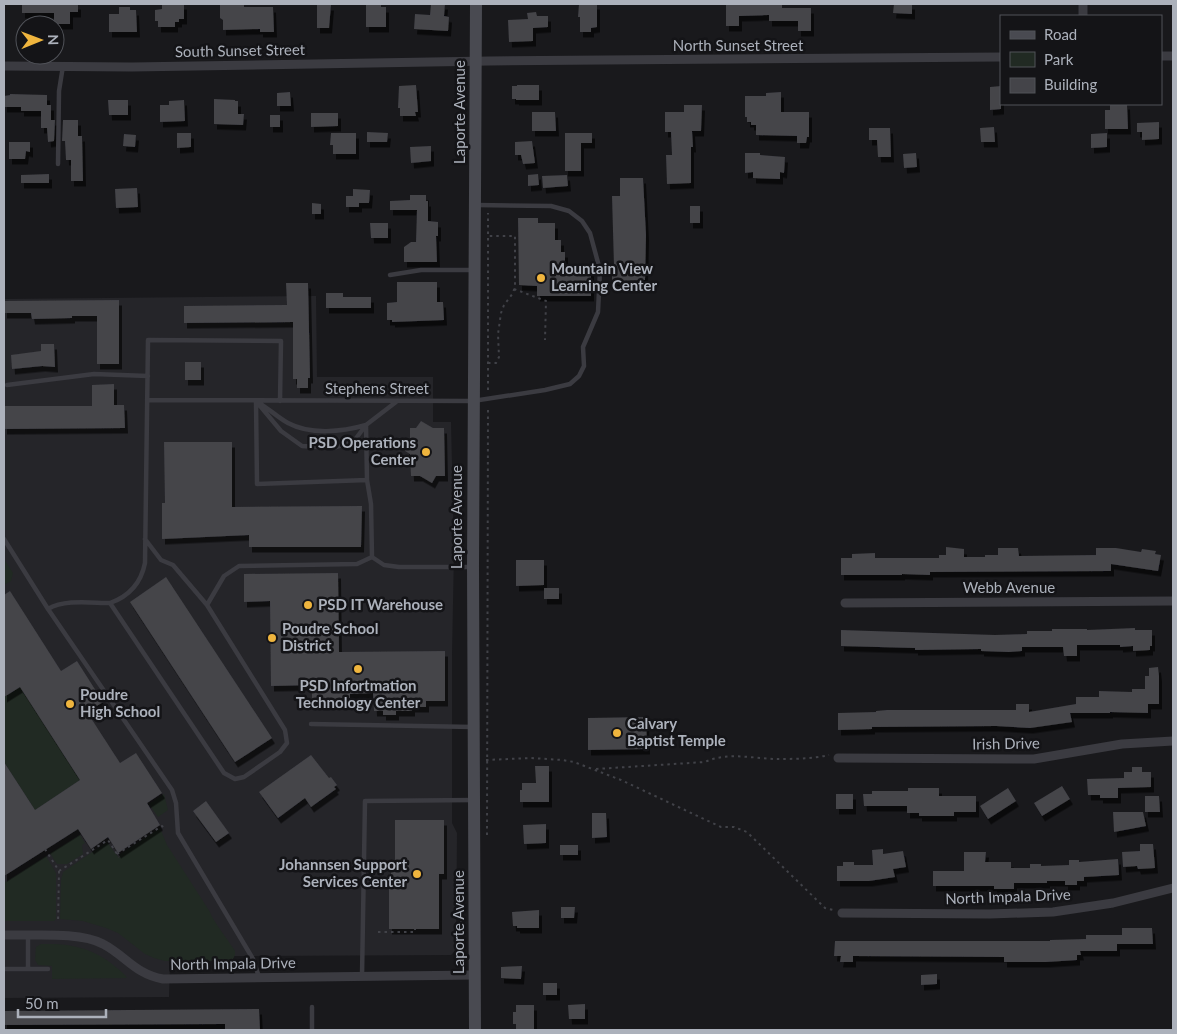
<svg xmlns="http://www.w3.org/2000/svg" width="1177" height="1034" viewBox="0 0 1177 1034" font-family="Lato,sans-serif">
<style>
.built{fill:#252529}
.green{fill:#212a23}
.building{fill:#444449;filter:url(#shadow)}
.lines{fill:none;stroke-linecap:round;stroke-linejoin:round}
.path{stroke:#414248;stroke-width:2;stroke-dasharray:2.5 4;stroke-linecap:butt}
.lane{stroke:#3b3b41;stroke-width:4.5}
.street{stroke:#3b3b41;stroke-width:9}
.secondary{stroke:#494a51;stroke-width:12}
.poi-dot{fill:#efb53e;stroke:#141417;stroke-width:2}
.labels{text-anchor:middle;stroke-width:5;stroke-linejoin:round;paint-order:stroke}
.street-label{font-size:15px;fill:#acb1bb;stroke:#141417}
.poi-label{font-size:15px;font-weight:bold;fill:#acb1bb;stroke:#141417;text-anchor:start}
</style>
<defs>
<filter id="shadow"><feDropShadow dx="3" dy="5.5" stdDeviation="0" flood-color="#0009"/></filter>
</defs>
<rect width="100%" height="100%" fill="#19191c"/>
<path class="built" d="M316 296 317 377H433V422H451L454 552 452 655V823L457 833 456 950 451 955 234 956 232 960 170 961 169 997 4 998V299Z"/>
<path class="green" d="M4 559 13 573 11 581 4 585Z
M20 687 80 780 35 810 4 762V697Z
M164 794 168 810 158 817 149 804Z
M160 828 167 845 210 912C211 918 230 943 235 951V955L232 961H165L154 958 145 954 118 933 106 928 83 921 60 919 61 880 63 872 107 842 119 858 120 857 119 855Z
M80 835 85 843 82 845 83 854 67 864H57L50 853Z
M46 856 56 873V919L54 921H4V883Z
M41 944C77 943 99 950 125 975L127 978 52 979V966L38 965 35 960 36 947Z"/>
<path class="building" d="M22 4H78V12H70V24H54V13H22Z
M162 4H184V19H179V22H175V27H158V21H155V10L162 9Z
M220 4H244V7H273L274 32H260V29L223 30V20L220 18Z
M366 4H381V7H386V27H366Z
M431 4H445L444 16 449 17 448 31 414 29 415 14 430 15Z
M579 4H597V27L591 28V32H580V17H578Z
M726 4H782V8H811V31H798V21H769V15L739 16V26H726Z
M894 4H912V14L893 13Z
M317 5H331L329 28H317Z
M119 7H130V10H136L137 32H109V14H119Z
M536 12 537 16H548V27L533 28V41L509 42 508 20 528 19 527 13Z
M416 85 418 112H415L416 116H400V108H398L399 86Z
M517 85H539V100H516V99H512V86H517Z
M1001 86V109L990 110V87Z
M290 92 291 106H277V93Z
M781 92V112H809V137H807L806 143H797V136L756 135V125H751V122H747V117H745V96H766V93Z
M10 94 47 95V105H51V120H55L54 141 48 142 47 128H41V111H21V107H4V96L10 95Z
M214 99 235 100V101H238V114H244L243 125 214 124Z
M108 100H128V115H109Z
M184 100 185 121 160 122V105H169V101Z
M1110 104H1127L1128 129H1105V110H1110Z
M684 105H702L701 131H692L693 147H691V183L667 184 666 155H672L671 132H665V112H684Z
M532 112H555L556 131H532Z
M311 113H338V126L311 127Z
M270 115H280V127H270Z
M63 120H78V136H82L83 181H71V160H66L65 141H62Z
M1159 122V139L1142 140V132H1137V123Z
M994 127 995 142H981L980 128Z
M869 128H890L891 157H878L877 140H869Z
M367 132 388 133 387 142H367Z
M177 133H191V147L177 148Z
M331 133H356V154H333V145H330Z
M565 133H592V143H581V171H565Z
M1107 133V147L1091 148V134Z
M124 134 136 135 135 147 123 146Z
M532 141 535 163 523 164 521 155H515V142Z
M9 142H30V152L26 151 25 159H9Z
M431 146V161L411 163 410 147Z
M745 153H760V155L785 157 784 173 780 172V179L753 178V172L745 173Z
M916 153 917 167 904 168 903 154Z
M49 174V183H21V175Z
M538 174 539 185 528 186V175Z
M567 175 568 186 543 188 542 176Z
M620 178H643L646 235 645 280 612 281V266H614L612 196H620Z
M137 188 138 207 116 208 115 189Z
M353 189 370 190 369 203H359V207H346V196H353Z
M410 195H426V201H428V221L438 222V236H436L437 262H404V247L411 242H416L417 210H390V201L410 200Z
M312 203 321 204V214H312Z
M690 206H700V223H690Z
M518 218H538V223H555V240H561V252H565V270H591V296H537V286L519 285Z
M370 223H388V238H371Z
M397 282H437V302H443L444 320 392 322V320H387V303L397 302Z
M286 283H308L310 378H308V388H297V379H293V322L184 323V306L287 305Z
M326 293H343V297H371V308H326Z
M119 300V364H97V316H72V318L32 319 31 313H4V301Z
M41 344H54L55 367 42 366 12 369 11 355 41 351Z
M185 362H201V380H185Z
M114 384V405H124L125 428 4 429V406H92V385Z
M421 421 433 428H444L445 476H436L432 483 420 476H411L410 454 405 451 410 442V428H416Z
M164 442H232V507L362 506 361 547H249V535L162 539V503H165Z
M946 547 964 549V557H985V555H998V548H1018L1019 556 1096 555V548H1116L1141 552 1142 549 1156 551 1155 554 1161 555 1158 571 1111 564V571L930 572V575L902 574V575H841V558H852V554L875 553V558H939V555H946Z
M516 560H544V585L516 586Z
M338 573 339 652 445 651V701H426V707H412V711H396V715H383V711H374L373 693 350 694V699H312V685L271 686 270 601 244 602V574Z
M166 577 272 738 235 762 130 602Z
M544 588H559V599H544Z
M10 591 61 671 77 661 103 702 87 712 120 763 136 753 162 793 147 803 160 825 118 853 108 837 91 849 78 829 4 876V762L35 810 80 780 20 687 4 697V595Z
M1135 628V630H1152V646H1150V650L1133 651V646L1120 647V645H1077V656H1064L1063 647H1022V651L1009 652 981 651V649L915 650V648L841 646V630L995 635 1027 634V631H1052V629H1087V630Z
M1158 667 1159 676V704H1148V713L1110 712V713H1070L1072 722 1030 728 996 726 872 727V729L838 730V713L876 712V711L887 710H1016V704H1029V712L1076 704V697H1099V691L1132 692V689H1145V676H1149V668Z
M646 717 647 749 588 750V718Z
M311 755 329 778 331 777 337 785 334 787 336 789 311 807 305 798 278 818 259 792Z
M535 766H549V802H520V790H522V783H536Z
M1132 767H1142V772H1151V787L1118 788V798H1100V795H1088L1087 779 1124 778V772H1132Z
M1062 786 1070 799 1042 816 1034 803Z
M908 788H939V796H976V812H954V816H919V813H907V806H864L863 794H872V791H908Z
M1008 788 1016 801 988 819 980 806Z
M836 794H853V809H836Z
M1145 796H1159L1160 812H1145Z
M206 801 229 833 216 842 193 811Z
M1113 812H1143L1146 826 1114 832Z
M592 813H606L607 837 592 838Z
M395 820H444V874H439V929H389V874H391V867H395Z
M546 824V843L524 844 523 825Z
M1140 844H1153L1155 868 1138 869 1137 866 1123 867 1122 852 1140 851Z
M560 845H578V855H560Z
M883 849V854L903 851 906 867 893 869 895 877 869 881H837V866H843V862H854V865H873L872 850Z
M964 852H986L985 862H1011V868H1030V864H1041V866L1069 865V860H1079V862L1118 859 1119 875 1084 877V881H1077V885H1065V881H1047V883H1014V889H994V886H933V871H964Z
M561 907H575L574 918H561Z
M539 910V928H517V926H513L512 912Z
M1122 928H1152L1153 944H1117V951H1080L1081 955H1077V960L1046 962H1004V957L853 956V962H840L841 956H834L835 941H1050V940L1086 939V935H1122Z
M522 966 521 979 501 978V967Z
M937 974V984L921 985V975Z
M543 983H557V995H543Z
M585 1004V1019H569L568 1005Z
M516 1005H534V1030H516V1024H513V1012H516Z
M259 1009 260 1030H225V1024L4 1025V1011Z"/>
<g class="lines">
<path class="path" d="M514 289 546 301 545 340
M488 363H496L499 357 498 334 501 313 504 305 513 293 515 286V236H488
M488 390V213
M486 760 531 758 562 760 574 762 621 780 721 827H734L747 832 825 908 833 910
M596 769 705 762C726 752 751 758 774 759 792 759 812 759 829 755
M487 835 488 408
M45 849 59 871 58 923
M117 854 162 826 164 828
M59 871 108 840 119 857
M461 914V953L463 956
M378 932H415V929"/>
<path class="lane" d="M58 164 59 91 63 66
M390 275 421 270H472
M7 385 94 374 148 376
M147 400 473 401 545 390 570 384 579 376 584 366 583 347 598 312 600 270 590 233 582 221 569 211 551 206 476 205
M256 401 257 484 367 480 366 425 396 402
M256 401 281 431 302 446 334 448 354 441 366 425
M261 404C270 410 279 418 288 423 310 435 342 432 366 425
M367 480 371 504 372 557 384 565 399 567H471
M4 539 48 609 172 790 176 803 178 833 253 959 259 977
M110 603C130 596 141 583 145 563L148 340 281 341 280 401
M207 605 224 576 239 566 357 564 372 557
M48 609C65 599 91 603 110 603L224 773 235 779 244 777 280 752 287 743 285 730 207 605 173 565 161 560 145 539
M311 724 473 727
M4 969H48
M28 969V936
M362 976 365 801 474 800
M312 1030V1007"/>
<path class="street" d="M1083 16V4
M1161 56H1173
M4 66 132 67 489 61 1001 57
M845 603 1173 601
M838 758 1034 759 1122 744 1173 741
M842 913 990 914 1053 912 1113 903 1173 888
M4 935C31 936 80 931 103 944 126 956 135 974 163 979L475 975"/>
<path class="secondary" d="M475 1030 473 567 476 4"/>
</g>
<g class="poi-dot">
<circle cx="541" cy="278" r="5"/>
<circle cx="426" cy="452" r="5"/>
<circle cx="308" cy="605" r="5"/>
<circle cx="272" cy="638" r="5"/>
<circle cx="358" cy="669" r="5"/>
<circle cx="70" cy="704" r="5"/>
<circle cx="617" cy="733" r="5"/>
<circle cx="417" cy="874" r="5"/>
</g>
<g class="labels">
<g class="street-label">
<text x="738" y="51">North Sunset Street</text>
<text transform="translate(240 51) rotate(-1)" y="5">South Sunset Street</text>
<text transform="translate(460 112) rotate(-90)" y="5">Laporte Avenue</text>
<text x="377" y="394">Stephens Street</text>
<text transform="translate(457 517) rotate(-90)" y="5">Laporte Avenue</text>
<text x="1009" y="593">Webb Avenue</text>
<text transform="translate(1006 744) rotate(-1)" y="5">Irish Drive</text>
<text transform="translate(1008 897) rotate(-2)" y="5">North Impala Drive</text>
<text transform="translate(459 922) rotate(-90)" y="5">Laporte Avenue</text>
<text transform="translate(233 964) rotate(-1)" y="5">North Impala Drive</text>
</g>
<g class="poi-label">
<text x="551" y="274">Mountain View<tspan x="551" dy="17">Learning Center</tspan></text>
<text x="416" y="448" text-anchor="end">PSD Operations<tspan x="416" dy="17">Center</tspan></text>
<text x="318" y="610">PSD IT Warehouse</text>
<text x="282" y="634">Poudre School<tspan x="282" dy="17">District</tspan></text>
<text x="358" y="691" text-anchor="middle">PSD Infortmation<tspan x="358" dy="17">Technology Center</tspan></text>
<text x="80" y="700">Poudre<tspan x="80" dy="17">High School</tspan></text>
<text x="627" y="729">Calvary<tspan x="627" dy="17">Baptist Temple</tspan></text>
<text x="407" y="870" text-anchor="end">Johannsen Support<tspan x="407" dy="17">Services Center</tspan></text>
</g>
</g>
<rect width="1177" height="1034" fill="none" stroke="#acb1bb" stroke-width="10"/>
<rect x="1000" y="15" width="162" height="90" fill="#141417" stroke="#515359"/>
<rect x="1010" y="31" width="25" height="8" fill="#494a51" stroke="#515359"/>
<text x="1044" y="40" font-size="15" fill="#acb1bb">Road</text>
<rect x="1010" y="52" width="25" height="15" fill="#212a23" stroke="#515359"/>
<text x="1044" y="65" font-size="15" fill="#acb1bb">Park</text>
<rect x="1010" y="78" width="25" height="15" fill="#444449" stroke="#515359"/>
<text x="1044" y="90" font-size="15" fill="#acb1bb">Building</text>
<g transform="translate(40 40) rotate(89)"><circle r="24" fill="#141417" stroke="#515359"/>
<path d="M0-4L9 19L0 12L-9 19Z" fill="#efb53e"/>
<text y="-8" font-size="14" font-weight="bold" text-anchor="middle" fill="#acb1bb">N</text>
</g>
<path d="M18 1009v8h88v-8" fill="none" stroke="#acb1bb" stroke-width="2.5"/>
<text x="25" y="1009" font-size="15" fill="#acb1bb" stroke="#141417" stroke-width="4" paint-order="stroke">50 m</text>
</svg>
